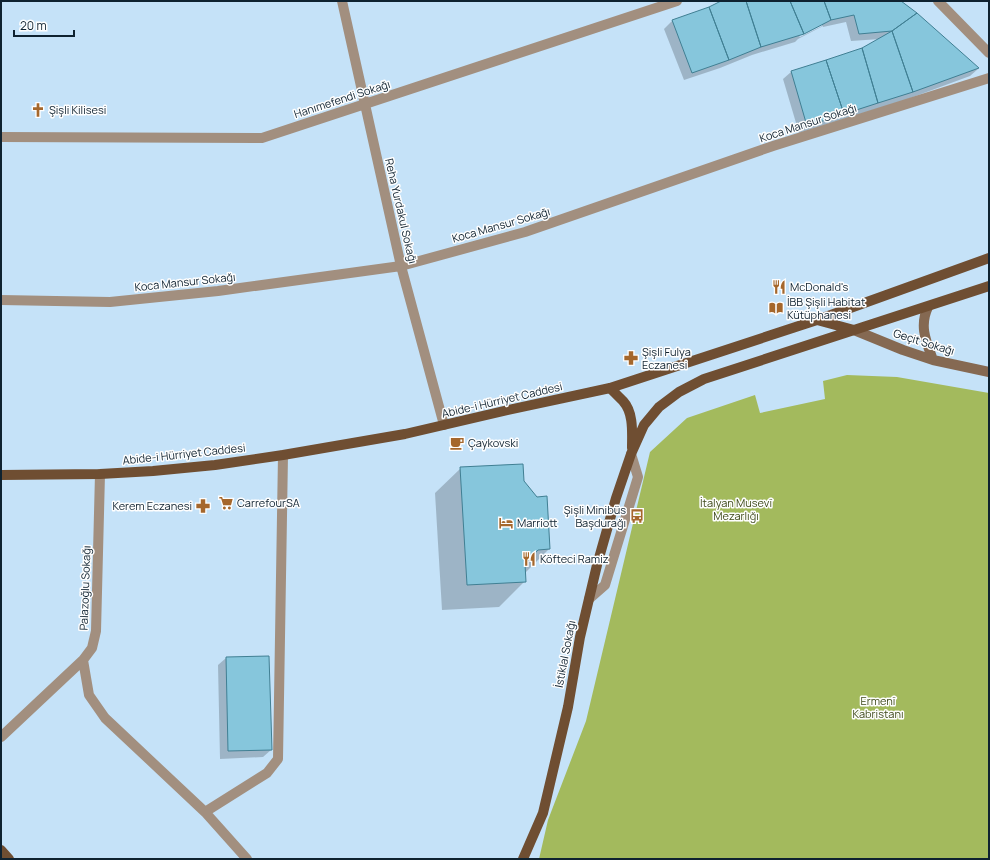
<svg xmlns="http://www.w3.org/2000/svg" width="990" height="860" viewBox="0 0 990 860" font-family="Manrope,sans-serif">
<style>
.green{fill:#a3ba5d}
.shadow{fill:#0003;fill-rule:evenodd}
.building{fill:#86c6dc;stroke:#407f93}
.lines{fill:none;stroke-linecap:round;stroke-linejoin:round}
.service{stroke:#a28f7f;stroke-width:10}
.minor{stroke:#a28f7f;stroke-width:10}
.tertiary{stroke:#a28f7f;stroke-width:10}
.secondary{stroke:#856952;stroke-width:10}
.primary{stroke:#6f4e32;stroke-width:10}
.labels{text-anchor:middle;stroke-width:3;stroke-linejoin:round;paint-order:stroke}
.street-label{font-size:11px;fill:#0f2230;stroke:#fefefe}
.poi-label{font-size:11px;fill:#0f2230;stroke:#fefefe;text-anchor:start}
.park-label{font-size:11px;fill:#404b1c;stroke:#fefefe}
</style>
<rect width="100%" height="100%" fill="#c5e2f8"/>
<path class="green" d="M847 375 897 377 989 393V859H539L548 820 586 721 650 452 687 418 755 395 760 413 825 399 823 381Z"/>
<path class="shadow" d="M723 1H900L978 69 970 76 905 100 799 133 783 79 791 72 863 49 880 39 851 41 846 22 823 27V26L798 39 795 42 752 55 720 68 684 80 664 29 672 21 709 8ZM822 24V26L800 37 799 36Z
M461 468 523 481 549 549 524 574 525 581 499 607 442 610 435 493Z
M226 658 271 750 263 757 220 759 218 665Z"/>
<path class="building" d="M721 1H746L761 47 729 60 709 7Z
M746 1H790L804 34 761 47Z
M790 1H824L831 20 804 34Z
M824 1H901L917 13 892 31 859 34 854 15 831 20Z
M709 7 729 60 692 73 672 20Z
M917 13 979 68 913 92 892 31Z
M892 31 913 92 878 103 862 48Z
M862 48 878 103 844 114 826 60Z
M826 60 844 114 807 126 791 71Z
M523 464 524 481 537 497 547 496 550 549 538 550 525 564 526 582 467 585 460 467Z
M269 656 272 750 228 751 226 657Z"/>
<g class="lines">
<path class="service" d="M589 599 605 585 638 477 631 454"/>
<path class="minor" d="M342 1 401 266 444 425
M1 137 262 138 677 1
M1 300 110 302 218 291 401 266 525 232 773 146 989 78
M83 660 89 695 105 718 205 812 247 859
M1 737 83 660 92 648 96 631 100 474
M205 812 267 773 278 759 283 455"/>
<path class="tertiary" d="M938 1 989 53"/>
<path class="secondary" d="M928 307C919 326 926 341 933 360
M854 330 903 350 933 360 989 372"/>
<path class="primary" d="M817 320 854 330
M610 388C614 392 619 397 623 401 634 413 632 433 632 448
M1 475 100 474 153 471 215 465 283 455 405 434 508 410 610 388 817 320 989 258
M1 850 9 859
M523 859 543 813 568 707 580 637 597 565 616 498 631 454 644 425 659 407 679 392 704 379 989 286"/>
</g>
<defs>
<symbol id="church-bare" viewBox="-9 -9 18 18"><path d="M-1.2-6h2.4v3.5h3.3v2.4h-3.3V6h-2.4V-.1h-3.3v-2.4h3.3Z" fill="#a5672c" stroke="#fefefe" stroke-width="2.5" paint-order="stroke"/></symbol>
<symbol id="restaurant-bare" viewBox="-9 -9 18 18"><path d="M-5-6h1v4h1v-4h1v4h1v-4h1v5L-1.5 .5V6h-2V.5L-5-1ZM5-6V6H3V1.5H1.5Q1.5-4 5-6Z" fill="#a5672c" stroke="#fefefe" stroke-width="2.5" paint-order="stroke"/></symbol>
<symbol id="library-bare" viewBox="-9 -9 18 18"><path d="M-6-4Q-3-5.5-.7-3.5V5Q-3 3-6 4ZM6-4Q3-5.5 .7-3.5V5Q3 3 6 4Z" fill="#a5672c" stroke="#fefefe" stroke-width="2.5" paint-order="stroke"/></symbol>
<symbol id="pharmacy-bare" viewBox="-9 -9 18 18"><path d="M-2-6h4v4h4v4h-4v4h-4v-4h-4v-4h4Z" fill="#a5672c" stroke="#fefefe" stroke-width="2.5" paint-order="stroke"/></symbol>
<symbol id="cafe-bare" viewBox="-9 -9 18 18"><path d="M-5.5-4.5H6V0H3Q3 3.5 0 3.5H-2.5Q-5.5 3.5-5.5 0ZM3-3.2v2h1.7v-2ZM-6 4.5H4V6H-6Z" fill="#a5672c" stroke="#fefefe" stroke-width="2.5" paint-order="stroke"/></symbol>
<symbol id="supermarket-bare" viewBox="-9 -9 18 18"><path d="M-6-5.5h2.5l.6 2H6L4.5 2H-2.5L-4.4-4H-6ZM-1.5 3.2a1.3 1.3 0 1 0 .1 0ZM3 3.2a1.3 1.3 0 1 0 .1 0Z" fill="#a5672c" stroke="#fefefe" stroke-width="2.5" paint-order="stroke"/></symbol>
<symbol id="bus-bare" viewBox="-9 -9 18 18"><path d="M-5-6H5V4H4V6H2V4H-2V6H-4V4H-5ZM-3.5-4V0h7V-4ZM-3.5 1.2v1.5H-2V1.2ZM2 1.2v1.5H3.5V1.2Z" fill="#a5672c" stroke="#fefefe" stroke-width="2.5" paint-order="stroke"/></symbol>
<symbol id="hotel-bare" viewBox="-9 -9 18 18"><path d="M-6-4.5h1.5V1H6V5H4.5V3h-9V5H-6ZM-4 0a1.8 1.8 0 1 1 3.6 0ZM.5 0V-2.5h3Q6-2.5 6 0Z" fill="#a5672c" stroke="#fefefe" stroke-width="2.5" paint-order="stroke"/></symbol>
</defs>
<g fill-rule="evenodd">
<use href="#church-bare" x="28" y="100" width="20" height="20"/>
<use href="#restaurant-bare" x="769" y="277" width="20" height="20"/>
<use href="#library-bare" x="766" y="298" width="20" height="20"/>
<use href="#pharmacy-bare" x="621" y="348" width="20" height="20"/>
<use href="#cafe-bare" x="447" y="433" width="20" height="20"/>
<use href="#supermarket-bare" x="216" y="493" width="20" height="20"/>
<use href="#pharmacy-bare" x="193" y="496" width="20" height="20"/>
<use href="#bus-bare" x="627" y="506" width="20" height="20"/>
<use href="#hotel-bare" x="496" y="513" width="20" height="20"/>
<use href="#restaurant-bare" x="519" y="549" width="20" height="20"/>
</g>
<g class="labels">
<g class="street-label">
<text transform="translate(342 99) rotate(-18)" y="4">Hanımefendi Sokağı</text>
<text transform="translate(808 123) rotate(-18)" y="4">Koca Mansur Sokağı</text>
<text transform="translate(401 211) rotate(77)" y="4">Reha Yurdakul Sokağı</text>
<text transform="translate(501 225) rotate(-16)" y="4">Koca Mansur Sokağı</text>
<text transform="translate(185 282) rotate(-6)" y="4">Koca Mansur Sokağı</text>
<text transform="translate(924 342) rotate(17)" y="4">Geçit Sokağı</text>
<text transform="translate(502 400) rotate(-13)" y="4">Abide-i Hürriyet Caddesi</text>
<text transform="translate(184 454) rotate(-6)" y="4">Abide-i Hürriyet Caddesi</text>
<text transform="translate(85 588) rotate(-88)" y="4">Palazoğlu Sokağı</text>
<text transform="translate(565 654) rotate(-79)" y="4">İstiklal Sokağı</text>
</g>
<g class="poi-label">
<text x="49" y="114">Şişli Kilisesi</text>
<text x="790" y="291">McDonald's</text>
<text x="787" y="306">İBB Şişli Habitat<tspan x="787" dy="13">Kütüphanesi</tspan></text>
<text x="642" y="356">Şişli Fulya<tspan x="642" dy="13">Eczanesi</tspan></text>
<text x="468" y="447">Çaykovski</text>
<text x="237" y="507">CarrefourSA</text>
<text x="192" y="510" text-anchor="end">Kerem Eczanesi</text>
<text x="626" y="514" text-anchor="end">Şişli Minibüs<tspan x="626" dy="13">Başdurağı</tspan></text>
<text x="517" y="527">Marriott</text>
<text x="540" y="563">Köfteci Ramiz</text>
</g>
<g class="park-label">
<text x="736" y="507">İtalyan Musevî<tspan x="736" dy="13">Mezarlığı</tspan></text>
<text x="878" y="705">Ermenî<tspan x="878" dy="13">Kabristanı</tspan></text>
</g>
</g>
<rect width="990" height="860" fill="none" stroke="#0f2230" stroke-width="4"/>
<path d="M14 30v6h60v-6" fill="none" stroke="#0f2230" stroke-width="2"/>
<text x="20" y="30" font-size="12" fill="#0f2230" stroke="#fefefe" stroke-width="3" paint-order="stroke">20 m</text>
</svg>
